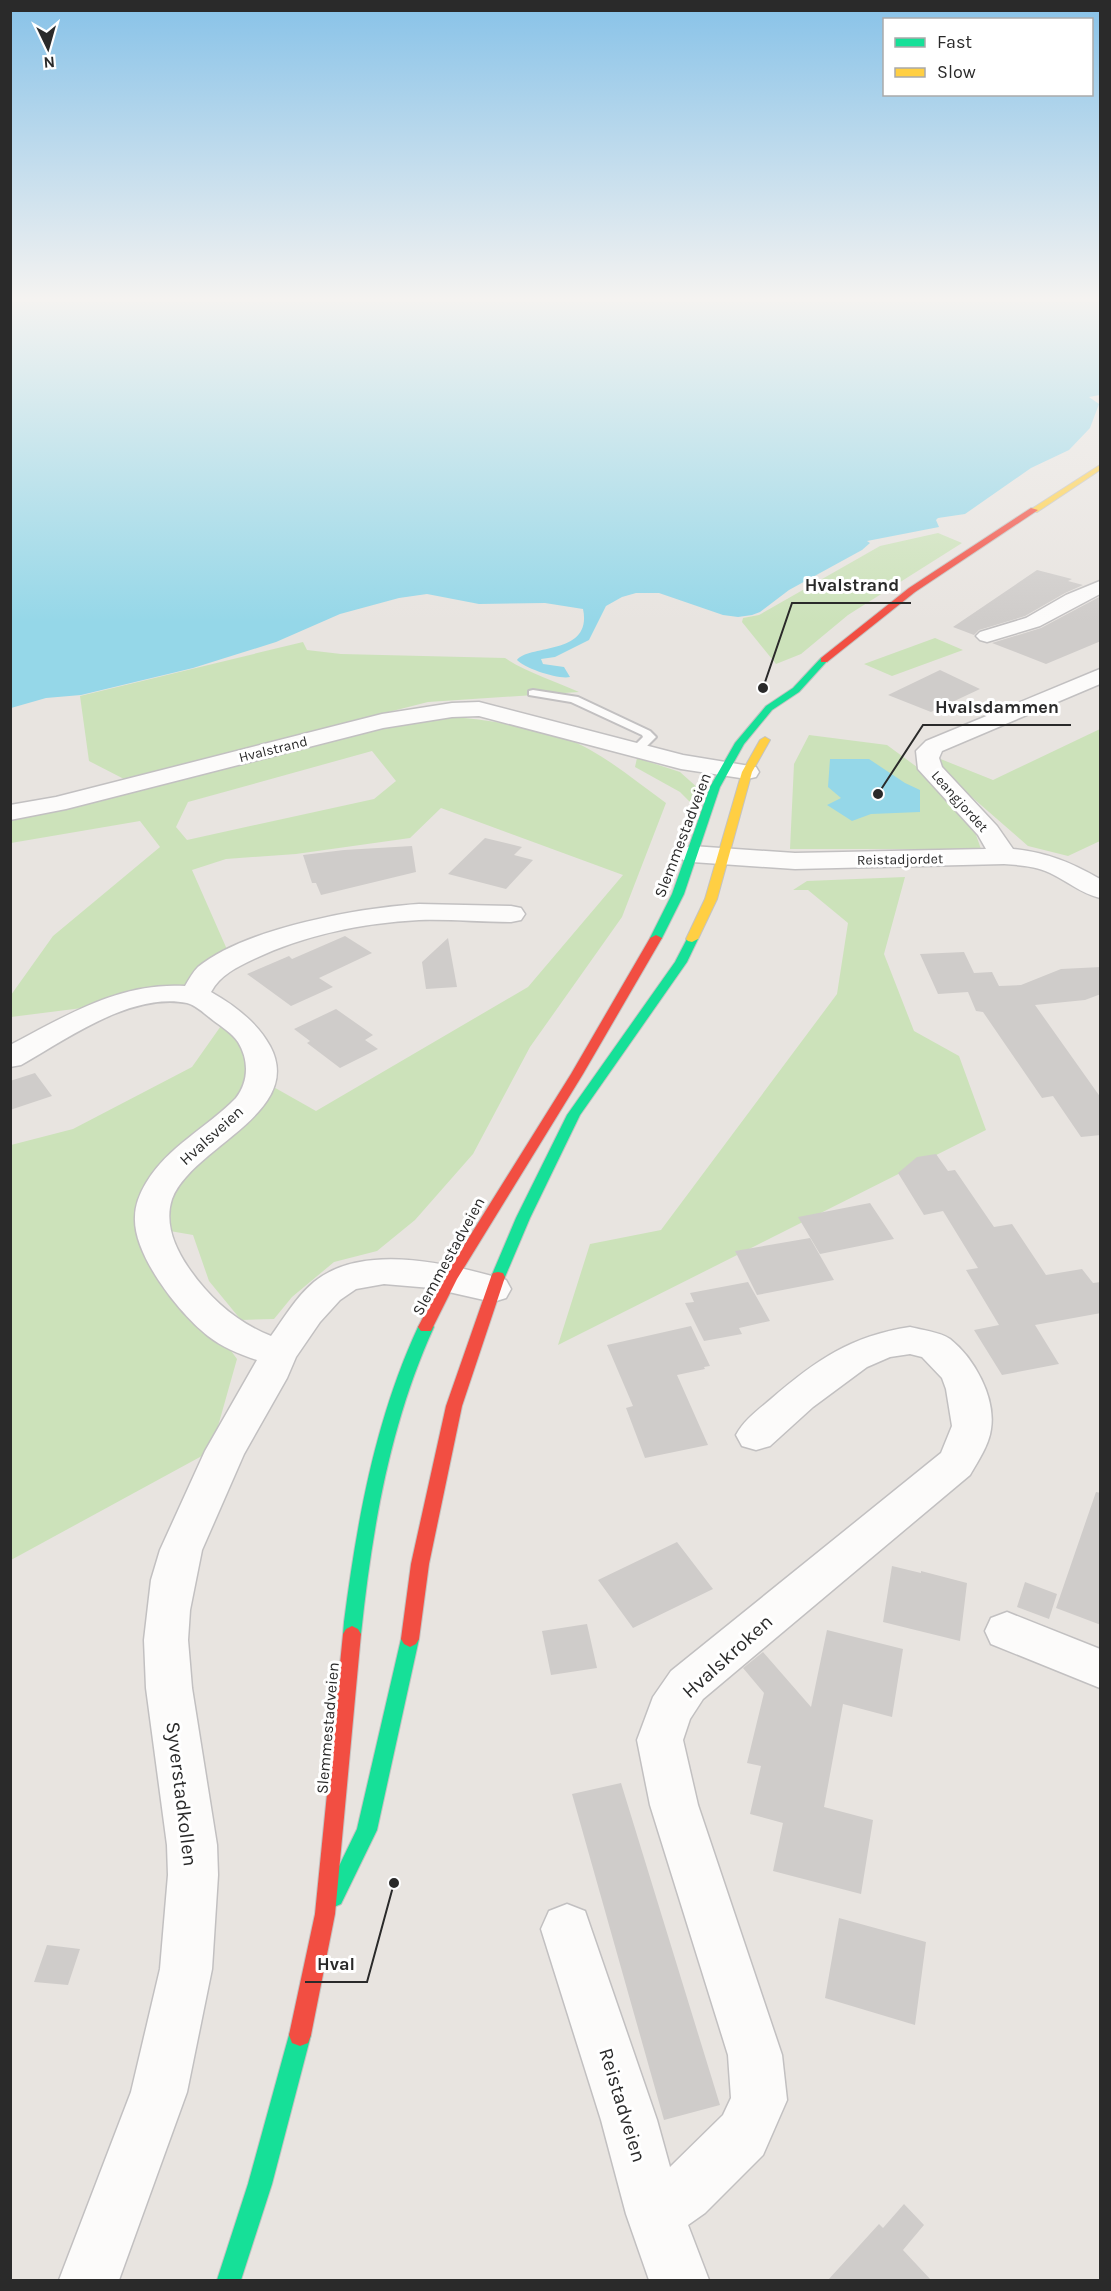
<svg xmlns="http://www.w3.org/2000/svg" width="1111" height="2291" viewBox="0 0 1111 2291" font-family="Karla,sans-serif">
<style>
.green{fill:#cce2ba;fill-rule:evenodd}
.water{fill:#95d7e8}
.building{fill:#cfccca}
.lines{fill:none;stroke-linecap:round;stroke-linejoin:round}
.lane-casing{stroke:#c2c0c1;stroke-width:4}
.street-casing{stroke:#c2c0c1;stroke-width:3}
.fast-casing{stroke:#c4c3c1;stroke-width:2}
.slow-casing{stroke:#c4c3c1;stroke-width:2}
.jam-casing{stroke:#c4c3c1;stroke-width:2}
.lane{fill:#fcfbfa;fill-rule:evenodd}
.street{fill:#fcfbfa;fill-rule:evenodd}
.fast{fill:#16e098;fill-rule:evenodd}
.slow{fill:#ffcf43;fill-rule:evenodd}
.jam{fill:#f24e42;fill-rule:evenodd}
.labels{text-anchor:middle;stroke-width:6;stroke-linejoin:round;paint-order:stroke}
.far-street-label{font-size:14px;fill:#2a2a2a;stroke:#fff}
.street-label{font-size:16px;fill:#2a2a2a;stroke:#fff}
.near-street-label{font-size:20px;fill:#2a2a2a;stroke:#fff}
.leader{fill:none;stroke:#2a2a2a;stroke-width:2}
.callout-dot{fill:#2a2a2a;stroke:#fff;stroke-width:2}
.callout-label{font-size:18px;text-anchor:middle;font-weight:bold;fill:#2a2a2a;stroke:#fff;stroke-width:6;stroke-linejoin:round;paint-order:stroke}
</style>
<rect width="100%" height="100%" fill="#e8e4e0"/>
<path class="green" d="M938 533 962 543 848 615 801 654 776 664 742 622 743 618 759 615 880 546Z
M935 638 963 650 892 676 864 664Z
M303 642 307 650 341 654 505 658C526 672 555 681 579 692L428 702 124 779 89 761 80 696Z
M446 716C486 720 526 725 565 738 602 752 634 780 666 803L622 917 530 1047 473 1154 415 1220 377 1251 334 1262 292 1297 274 1319 241 1320 209 1281 193 1235 141 1226 237 1359 211 1451 11 1560V1145L73 1129 192 1067 223 1023 201 1006 161 998 11 1017V995L53 936 160 847 140 821 11 843V821C156 790 298 740 446 716ZM372 751 396 781 374 799 187 840 176 827 188 802ZM441 808 623 875 528 987 316 1111 270 1085 194 973 229 954 192 870 226 859 296 854 410 838Z
M1100 729V841L1068 856 1028 846 943 772 938 758 993 780Z
M809 735 887 745 921 770 975 832 981 849H790L794 764Z
M637 758 680 772 699 789 697 805 691 803 680 792 635 767Z
M905 877 884 954 914 1031 959 1056 986 1130 558 1345 590 1244 661 1230 837 994 848 923 808 890H793L807 881Z"/>
<path class="water" d="M11 302H1100V395L1089 397 1099 404 1090 428 1069 450 1031 468 965 514 938 518 936 520 939 527 867 541 870 543 862 550 789 590 760 612 752 615 738 617 723 615 659 593H636L622 597 606 606 589 640 555 657 541 659 543 664 564 667 570 677C559 680 524 668 517 660 529 644 593 656 583 609L545 603 479 604 427 594 399 598 340 614 276 642 193 668 81 695 46 698 11 708Z
M830 759H869L905 783 920 790V812L871 814 852 821 827 805 841 798 828 787Z"/>
<path class="building" d="M1037 570 1072 579 1068 581 1083 585 1065 593 1025 616 979 630 974 635 953 627Z
M1101 596V641L1046 664 992 643 1041 628Z
M940 670 980 689 931 712 888 695Z
M485 838 522 847 514 855 533 860 506 889 448 874Z
M412 846 416 872 321 895 316 883H312L303 855 344 850Z
M345 936 372 953 319 978 333 987 291 1006 247 974 289 956 292 959Z
M448 938 457 987 426 989 422 962Z
M964 952 974 973 992 972 999 986 1021 985 1061 969 1101 967V994L1085 1000 1035 1005 1101 1098V1135L1081 1137 1053 1096 1042 1098 983 1012 976 1011 968 992 938 994 920 954Z
M336 1009 373 1035 365 1040 378 1049 340 1068 307 1043 310 1041 294 1029Z
M35 1073 52 1096 10 1110V1081Z
M936 1154 948 1171 955 1170 994 1227 1012 1224 1046 1275 1082 1269 1093 1283 1101 1282V1313L1035 1325 1059 1364 1002 1375 974 1330 999 1325 966 1270 978 1268 943 1211 924 1215 898 1173 917 1157Z
M870 1203 894 1239 820 1254 798 1217Z
M810 1238 834 1280 757 1295 735 1251Z
M748 1282 770 1321 739 1328 742 1334 704 1341 685 1303 694 1302 690 1293Z
M691 1326 710 1366 704 1367 705 1369 677 1375 708 1445 645 1458 626 1408 633 1406 607 1345Z
M1096 1492 1101 1493V1625L1056 1608Z
M677 1542 713 1589 633 1628 598 1580Z
M892 1566 921 1573V1571L967 1583 960 1641 883 1622Z
M1025 1582 1057 1594 1049 1619 1017 1607Z
M587 1624 597 1668 551 1675 542 1631Z
M827 1630 903 1649 892 1717 843 1704 824 1807 873 1820 861 1894 773 1871 783 1823 750 1814 761 1766 747 1763 764 1693 743 1668 763 1652 811 1707Z
M621 1783 720 2105 664 2120 572 1794Z
M839 1918 926 1942 915 2025 825 1998Z
M47 1945 80 1949 68 1985 34 1982Z
M904 2204 924 2225 903 2250 931 2280H828L879 2224 883 2228Z"/>
<g class="lines">
<defs>
<path id="lane" d="M533 690 578 697 650 731 656 737 639 754H631L629 751 643 737 642 735 571 702 529 695V691Z"/>
<path id="street" d="M1100 581V594L1040 626 987 642 980 640 976 636 980 632 1026 618 1066 595Z
M1100 669V684L942 751 939 758 942 767 997 826 1013 849C1048 853 1070 862 1100 879V898C1082 894 1067 881 1050 873 1036 866 1019 865 1004 864L795 869 692 862 683 860 679 854 683 848 692 846 795 853 986 849 978 835 918 769 916 751 926 741Z
M479 702 683 755 756 767 759 772 756 777 747 779 681 769 479 716 452 717 383 728 66 809 10 820V805L56 797 382 714 452 703Z
M419 904 511 906 521 908 525 914 521 920 511 922C480 922 449 919 419 920 363 923 304 935 254 959 237 967 220 975 211 992 234 1005 257 1022 270 1046 306 1113 191 1147 172 1199 164 1223 175 1248 188 1267 209 1298 236 1322 271 1336 284 1318 296 1297 314 1282 363 1242 451 1264 506 1280L511 1289 506 1298 493 1302 431 1288 384 1284 356 1289 340 1300 320 1322 296 1357 287 1378 244 1454 202 1550 190 1610 188 1640 192 1688 217 1845 218 1875 212 1969 187 2092 119 2280H59L131 2092 160 1969 168 1875 167 1845 146 1688 144 1640 151 1580 160 1550 205 1451 257 1360C239 1354 222 1347 208 1336 179 1313 133 1255 135 1217 135 1205 140 1193 146 1183 168 1146 207 1128 236 1098 249 1081 249 1060 238 1042 232 1033 222 1027 214 1021 206 1015 196 1005 187 1003 131 992 67 1039 21 1065L10 1067V1045C66 1016 119 982 185 986 189 979 193 972 198 967 246 928 358 908 419 904Z
M910 1327C922 1330 940 1332 950 1339 974 1358 996 1397 991 1429 989 1445 978 1461 970 1475L703 1699 690 1719 683 1740 698 1805 782 2055 787 2100 763 2155 705 2213 688 2225 709 2280H649L626 2214 601 2120 541 1929 549 1911 567 1904 585 1911 657 2120 670 2167 723 2115 731 2098 728 2055 650 1805 637 1740 653 1697 671 1671 941 1453 952 1426 946 1389 942 1378 922 1357 910 1354 890 1357 867 1367 813 1407 770 1446 756 1450 742 1446 736 1435C744 1420 758 1410 771 1399 816 1360 851 1336 910 1327Z
M1007 1612 1100 1649V1688L991 1644 985 1631 991 1618Z"/>
<path id="fast" d="M821 658 828 660 799 692 772 710 744 744 720 787 684 894 662 938 660 940H652L650 938 672 894 710 787 735 743 766 706 793 688Z
M692 936 698 939 687 962 580 1115 530 1218 505 1277 503 1281H493L491 1277 516 1218 567 1115 675 962 688 937Z
M426 1322 431 1323 434 1327C390 1423 372 1529 361 1634L358 1639 352 1642 346 1639 343 1634 344 1622C357 1521 375 1420 418 1327L421 1323Z
M410 1631 416 1634 419 1639 377 1830 341 1904 334 1907 327 1904 324 1897 357 1829 401 1639 404 1634Z
M300 2024 308 2027 311 2035 272 2184 241 2280H217L248 2184 289 2035 292 2027Z"/>
<path id="slow" d="M1100 465V470L1037 512 1030 510Z
M765 737 770 740 752 772 717 899 698 939 692 942 688 941 686 939 705 899 742 772 760 740Z"/>
<path id="jam" d="M1031 508 1038 510 915 592 827 662H821V658L909 588Z
M656 935 662 938 583 1074 457 1279 431 1331H421L418 1327 443 1279 571 1074 650 938Z
M498 1272 503 1273 505 1277 462 1406 429 1564 419 1639 416 1644 410 1647 404 1644 401 1639 411 1564 446 1406 491 1277 493 1273Z
M352 1626 358 1629 361 1634 335 1914 311 2035 308 2043 300 2046 292 2043 289 2035 315 1914 343 1634 346 1629Z"/>
</defs>
<use href="#lane" class="lane-casing"/>
<use href="#street" class="street-casing"/>
<use href="#fast" class="fast-casing"/>
<use href="#slow" class="slow-casing"/>
<use href="#jam" class="jam-casing"/>
<use href="#lane" class="lane"/>
<use href="#street" class="street"/>
<use href="#fast" class="fast"/>
<use href="#slow" class="slow"/>
<use href="#jam" class="jam"/>
</g>
<linearGradient id="sky" x2="0" y2="1"><stop stop-color="#87c2e8"/><stop offset="0.48" stop-color="#f5f3f1"/><stop offset="1" stop-color="#f5f3f1" stop-opacity="0"/></linearGradient>
<rect width="1111" height="623" fill="url(#sky)"/>
<g class="labels">
<g class="far-street-label">
<text transform="translate(273 749) rotate(-14)" y="5">Hvalstrand</text>
<text transform="translate(960 801) rotate(48)" y="5">Leangjordet</text>
<text transform="translate(900 859) rotate(-1)" y="5">Reistadjordet</text>
</g>
<g class="street-label">
<text transform="translate(682 835) rotate(-69)" y="6">Slemmestadveien</text>
<text transform="translate(211 1135) rotate(-42)" y="6">Hvalsveien</text>
<text transform="translate(448 1256) rotate(-61)" y="6">Slemmestadveien</text>
<text transform="translate(327 1728) rotate(-85)" y="6">Slemmestadveien</text>
</g>
<g class="near-street-label">
<text transform="translate(727 1656) rotate(-42)" y="7">Hvalskroken</text>
<text transform="translate(182 1794) rotate(83)" y="7">Syverstadkollen</text>
<text transform="translate(623 2105) rotate(73)" y="7">Reistadveien</text>
</g>
</g>
<path class="leader" d="M763 688L792 603H911M878 794L923 725H1071M394 1883L367 1982H305"/>
<g class="callout-dot">
<circle cx="763" cy="688" r="6"/>
<circle cx="878" cy="794" r="6"/>
<circle cx="394" cy="1883" r="6"/>
</g>
<g class="callout-label">
<text x="852" y="591">Hvalstrand</text>
<text x="997" y="713">Hvalsdammen</text>
<text x="336" y="1970">Hval</text>
</g>
<rect width="1111" height="2291" fill="none" stroke="#2a2a2a" stroke-width="24"/>
<rect x="883" y="18" width="210" height="78" fill="#ffffff" stroke="#aaaaaa" stroke-width="1.5"/>
<rect x="895" y="38" width="30" height="9" fill="#16e098" stroke="#aaaaaa" stroke-width="1.5"/>
<text x="937" y="48" font-size="18" fill="#2a2a2a">Fast</text>
<rect x="895" y="68" width="30" height="9" fill="#ffcf43" stroke="#aaaaaa" stroke-width="1.5"/>
<text x="937" y="78" font-size="18" fill="#2a2a2a">Slow</text>
<g transform="translate(48 48) rotate(175)" stroke="#ffffff" stroke-width="4.5" paint-order="stroke">
<path d="M0-4.5L10 22L0 15L-10 22Z" fill="#2a2a2a"/>
<text y="-9" font-size="16" font-weight="bold" text-anchor="middle" fill="#2a2a2a">N</text>
</g>
</svg>
